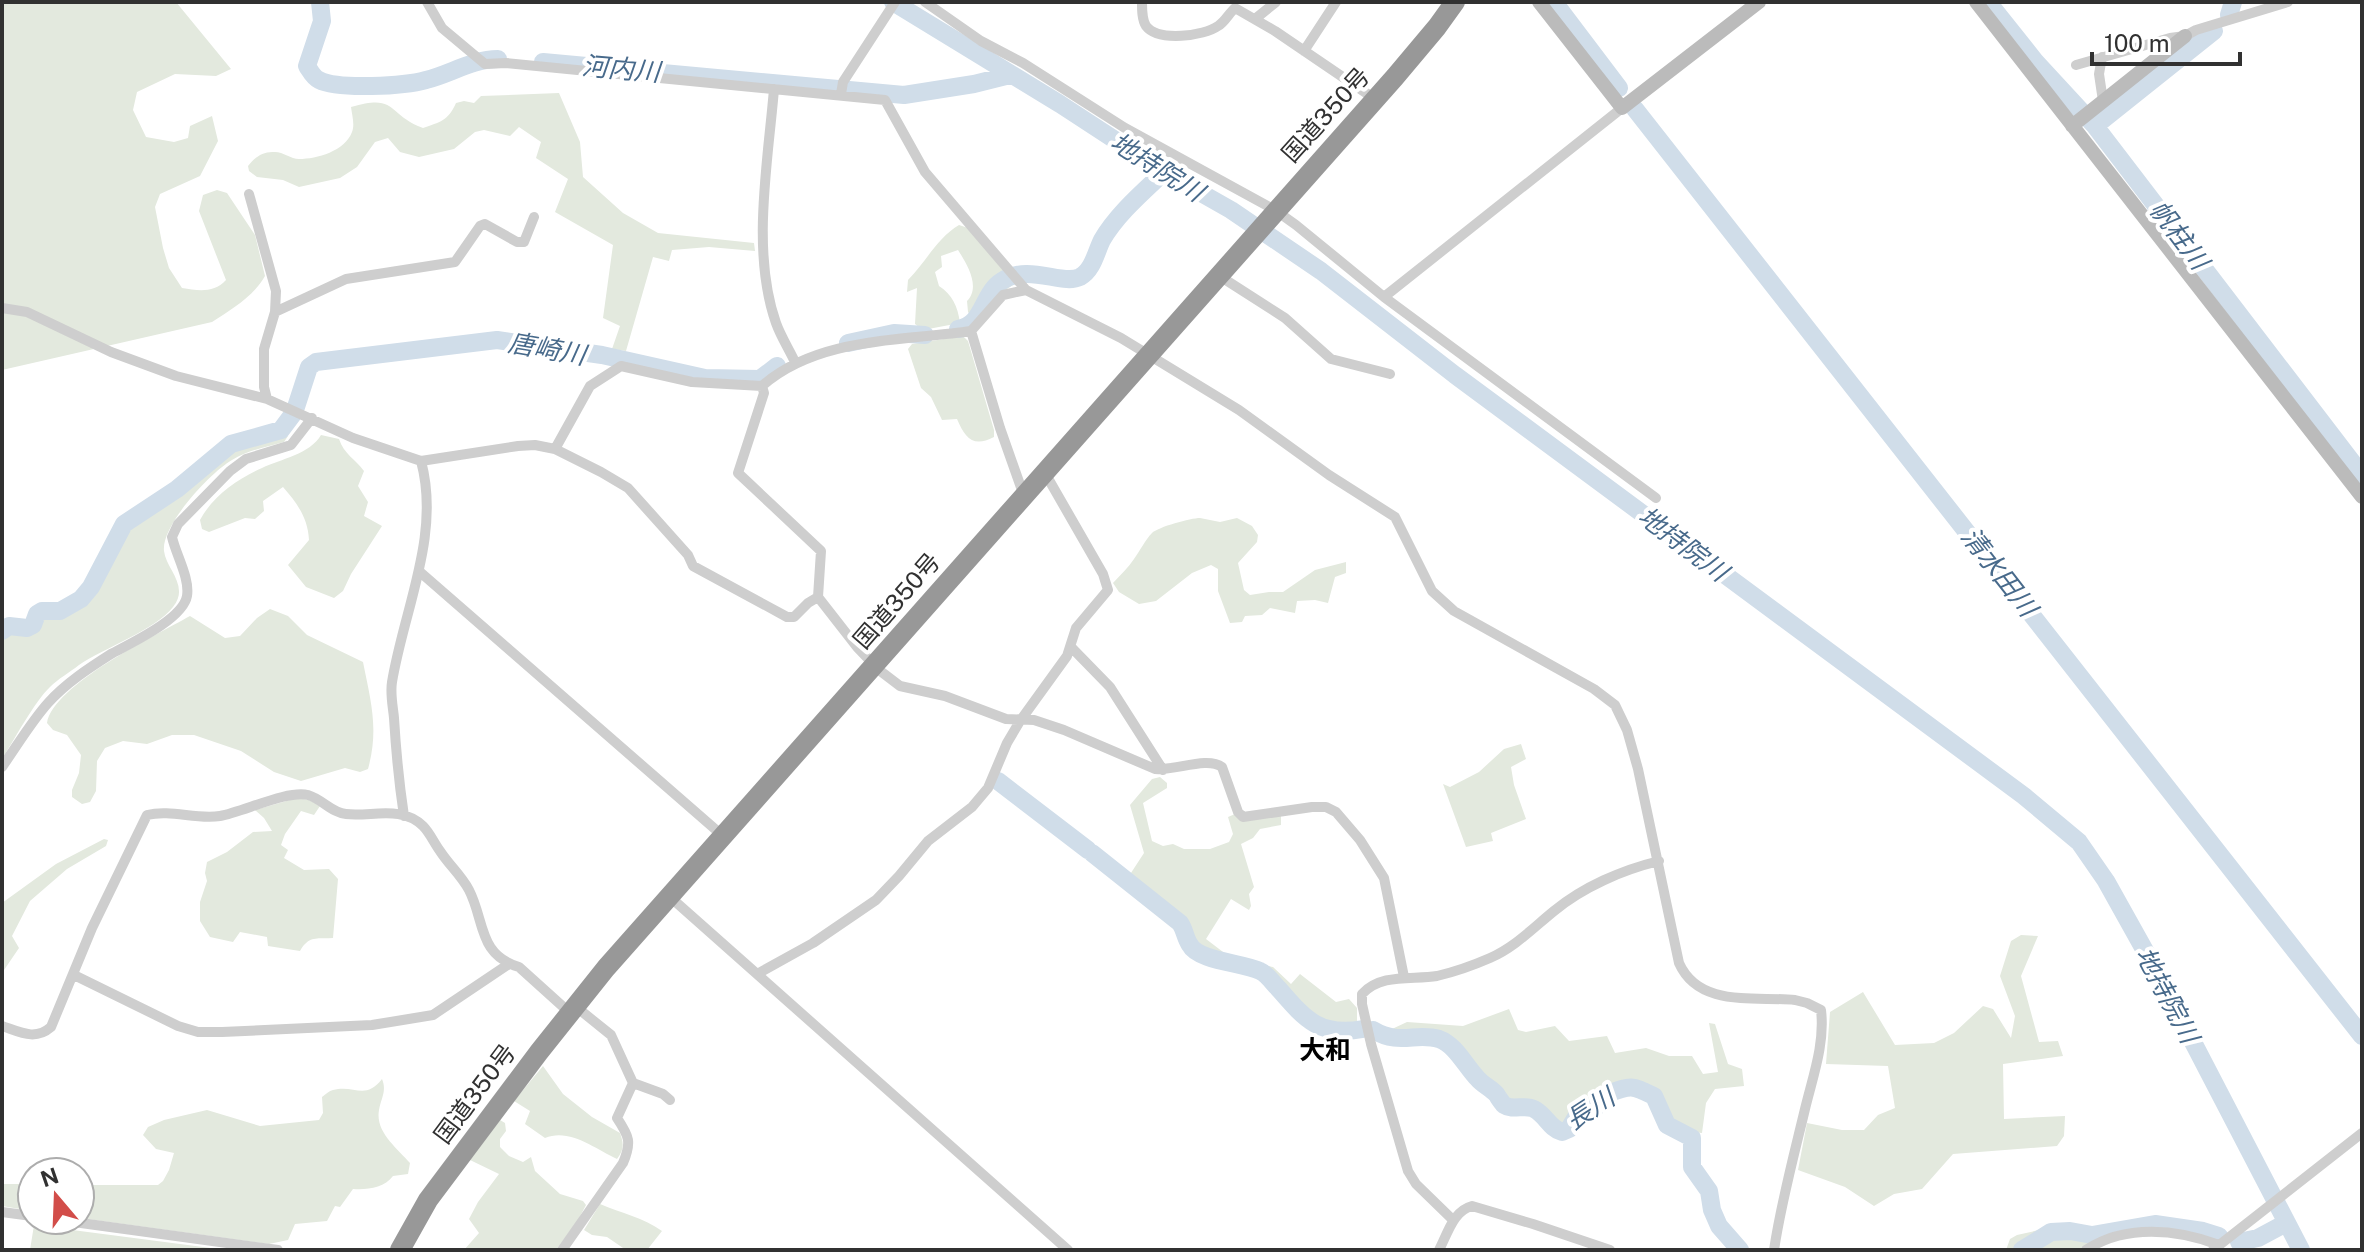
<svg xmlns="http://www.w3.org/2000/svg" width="2364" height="1252" viewBox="0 0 2364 1252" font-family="'Public Sans','Noto Sans JP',sans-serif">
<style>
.green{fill:#e3e9de}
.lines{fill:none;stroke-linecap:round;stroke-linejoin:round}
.river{stroke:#d0dde9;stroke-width:18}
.street{stroke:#cecece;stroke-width:10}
.secondary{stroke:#bbb;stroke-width:14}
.highway{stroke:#989898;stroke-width:20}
.labels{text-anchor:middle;stroke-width:8;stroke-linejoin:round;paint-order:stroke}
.street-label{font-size:24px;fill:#313131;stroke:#fff}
.water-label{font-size:26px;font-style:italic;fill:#486a8b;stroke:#fff}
.neighbourhood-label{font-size:26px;font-weight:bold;fill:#000;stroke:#fff}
</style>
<rect width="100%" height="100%" fill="#fff"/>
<path class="green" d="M2 2H176L231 69 216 76 175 74 137 92 133 110 146 137 174 142 188 138 190 126 212 116 218 141 200 176 160 194 155 207 163 248 169 268 182 288C199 291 214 293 226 280L199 211 203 195 217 190 227 193 255 235 265 276C253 297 232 309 212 322L2 370Z
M559 93 580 142 583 177 623 213 658 233 754 243 755 251 709 247 672 250 669 261 653 257 626 351 612 349 620 326 603 318 613 245 555 212 568 179 536 158 541 142 519 127 510 136 484 130 475 132 454 149 419 157 400 152 388 138 375 142 357 167 340 178 299 187 283 180 257 177 249 171 248 166C255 157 263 151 275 152 283 152 291 159 299 159 317 159 345 151 352 132 355 125 352 115 351 107 398 93 386 114 423 128 440 122 448 121 456 103L464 101 474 103 481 96Z
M959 225 968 228 1016 283 992 299 980 303 972 317 968 312 967 301C981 287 967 264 958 250L941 256 942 267 935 272 939 286C952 294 958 307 960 323L923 330 915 324 917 288 907 292 908 280C926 262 937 238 959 225Z
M963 336 968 341 994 430V437C973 448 965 438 957 419L942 420 931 397 921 388 908 349 912 344Z
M282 432 288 436 284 442C267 447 248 450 232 460 211 472 161 525 164 551 166 569 190 586 173 607 155 630 104 648 79 665 70 672 58 679 50 687 35 701 14 740 2 759V636C10 626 19 630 30 630 37 625 36 618 43 614 104 612 95 561 126 526 138 512 161 503 177 492 195 479 210 461 229 449 244 440 266 437 282 432Z
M321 435 339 439C344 454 355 459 364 471L358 486 368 502 364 516 382 526 351 574 343 591 334 598 306 587 288 565 309 540C308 518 297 503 283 487L263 501 264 511 255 519 245 518 209 532 202 529 200 520C213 496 237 479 262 468 281 459 310 454 321 435Z
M1200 518 1220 522 1237 518 1252 526 1258 535 1257 542 1238 563 1244 590 1250 595 1269 592H1283L1315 570 1346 562V573L1335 577 1328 603 1315 600 1297 601 1295 613 1270 608 1262 615 1245 616 1242 622 1230 623 1218 591V569L1211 565 1192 573 1156 601 1139 604 1119 592 1113 583C1120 575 1128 568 1134 559 1140 551 1145 540 1152 533 1158 527 1191 518 1200 518Z
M270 609 288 616 307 635 363 662C371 702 379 729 368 769L360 772 345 768 301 781 274 772 241 751 194 735H172L147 744 123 741 105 748 97 761 96 791 90 802 82 804 72 797V790L79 773 81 755 67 735 53 730 47 723C53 685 156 635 190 616L225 638 240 636 257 618Z
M1521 744 1526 759 1511 767 1514 785 1526 819 1491 833 1493 841 1466 847 1443 784 1450 787 1479 772 1504 749Z
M1160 777 1167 783V788L1143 803 1152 841 1163 846 1173 844 1184 849H1210L1229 842 1233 834 1228 817 1235 814 1281 815V825L1260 829 1253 838 1241 844 1254 887 1249 894 1251 906 1249 910 1231 899 1206 939 1227 955 1244 961 1273 967 1291 984 1300 974 1336 1002 1349 999 1357 1008V1022L1353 1028 1341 1029 1311 1017 1264 970 1198 950C1189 941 1189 926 1180 917 1165 902 1145 890 1129 876L1144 853 1130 805 1152 779Z
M297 798 309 800 320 806 314 815 301 811 285 834 281 845 288 850 284 858 304 870 329 869 338 879 333 938C317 939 309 935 300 951L268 946 267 937 240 932 233 942 210 937 200 921V902L207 881 205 873 207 862 227 852 253 832 272 831 264 818 255 810Z
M104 839 108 840 106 846 67 869 30 901 12 936 19 948 2 973V903L56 864Z
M2021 935 2038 936 2021 976 2039 1042 2058 1041 2063 1056 2003 1064 2004 1119 2065 1116 2064 1136 2057 1146 1953 1154 1922 1189 1894 1194 1874 1206 1845 1187 1798 1170 1807 1123 1842 1130H1864L1878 1115 1895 1108 1888 1066 1826 1064 1830 1012 1863 992 1895 1045 1934 1043 1954 1033 1983 1006 1993 1009 2011 1038 2015 1016 2000 976 2011 941Z
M1509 1009 1518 1030 1526 1032 1555 1026 1569 1041 1607 1036 1615 1053 1646 1048 1669 1056H1692L1703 1074 1718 1072 1709 1023 1715 1024 1728 1064 1742 1069 1744 1086 1715 1089 1706 1103 1702 1133 1690 1132 1670 1122 1656 1093 1635 1082 1621 1083 1604 1092 1600 1100 1574 1112 1569 1123 1564 1126H1557L1533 1104 1510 1103 1478 1075 1448 1038 1436 1033 1395 1036 1392 1029 1407 1022 1463 1026Z
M543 1066 563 1094 592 1117 620 1133C624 1144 624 1150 617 1159 595 1149 570 1128 545 1138L525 1124 530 1111 514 1101Z
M382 1079C387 1091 381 1098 379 1110 375 1132 397 1148 410 1163L408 1174 393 1176C384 1188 367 1190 353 1189L340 1207 335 1206 327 1221 295 1224 288 1240 269 1244 80 1218V1185H158L163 1181 169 1170 174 1153 156 1149 143 1135 148 1127 164 1120 207 1110 260 1126 319 1120 323 1113 322 1097C326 1094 329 1091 333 1090 354 1084 365 1101 382 1079Z
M500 1120 505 1123 506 1131 500 1139V1147L509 1156 523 1162 531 1157 535 1171 560 1194 583 1201 586 1205 578 1220 556 1250H464L479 1233 469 1219 478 1202 499 1174 470 1160Z
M2 1184H32V1211L2 1206Z
M600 1204C621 1213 644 1218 662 1231L647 1250H626L607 1237 592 1235 584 1230Z
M34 1225 226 1250H30Z
M2061 1225 2099 1230 2100 1238 2077 1250H2006L2010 1239 2017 1235Z"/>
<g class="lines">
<path class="river" d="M320 2 322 21 307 66C311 72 313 77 319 80 338 90 405 86 426 80 450 74 473 59 498 59
M893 2 1060 104 1164 172 1231 210 1321 271 1455 375 2024 796 2079 842 2106 881 2154 967 2301 1250
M1554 2 1619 88
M1988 2 2035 61 2095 126 2362 475
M2229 15 2233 2
M543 62 904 95 974 84 1010 75
M1635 109 2362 1036
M2095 126 2214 31
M958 329C984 325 982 293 1002 281 1029 263 1062 286 1080 277 1093 270 1096 252 1102 240 1117 214 1143 192 1164 172
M848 343 894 333 925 335
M296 407 309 367 316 362 497 340 602 355 705 378 760 379 777 366
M2 631 9 626 27 628 33 625 37 614 42 611H60L81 599 91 587 124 524 177 489 231 444 281 430 293 414
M998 781 1088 850
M1092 853 1180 923C1185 930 1185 938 1190 945 1198 961 1244 963 1260 971 1267 974 1273 983 1278 988 1305 1019 1319 1037 1363 1029
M1373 1030C1400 1046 1415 1032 1439 1039 1456 1045 1466 1067 1478 1079 1483 1085 1491 1088 1497 1095 1497 1096 1503 1104 1504 1105 1513 1111 1525 1104 1534 1109 1546 1115 1549 1128 1562 1132L1569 1129 1578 1114C1590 1110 1602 1107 1607 1094 1632 1085 1631 1085 1654 1096L1667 1125 1692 1138V1167L1709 1191 1712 1210 1719 1226 1740 1250
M2239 1242 2258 1238 2286 1223
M2022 1250 2051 1232 2070 1231 2092 1235 2155 1224 2203 1231 2219 1236"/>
<path class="street" d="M427 2 442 28 485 64 506 63 885 100 925 172 1026 290 1121 338 1239 410 1329 475 1395 517 1432 591 1454 611 1594 689 1615 705 1627 730 1638 769 1679 963C1699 1008 1755 996 1795 1000L1807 1003 1821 1010C1825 1044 1813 1076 1805 1109 1794 1155 1781 1203 1774 1250
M925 2 981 41 1023 63 1125 128 1275 210 1296 225 1384 297 1656 498
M1142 2C1142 10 1142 20 1146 26 1158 42 1204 36 1218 26 1225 22 1229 13 1235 8L1275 31 1375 99
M1255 19 1276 2
M1304 51 1336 2
M2102 57 2099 74 2103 101
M2076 65 2170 38 2185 36 2196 30 2288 2
M774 89C768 162 751 252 776 323 781 337 789 349 795 362
M841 94 843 82 895 2
M249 194 276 291 275 312 264 349V387L267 399
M1218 275 1285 318 1331 359 1390 374
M1384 297 1622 108
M2 308 27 312 111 352 176 376 267 399 353 438 421 461 518 446 535 445 555 449 601 472 628 488 688 555 693 566 787 617H794L808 603 818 597
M275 312 346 279 455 262 480 226 485 224 517 242H524L534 217
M971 331 1000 428 1024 496
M762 386 764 393 738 473 821 551 818 597 857 647 879 670 900 686 945 696 1006 719 1034 720 1064 730 1155 769C1175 771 1207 756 1222 767L1238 812 1243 817 1312 807H1326L1336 812 1360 840 1384 878 1404 977
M555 449 590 386 621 366 692 382 762 386C817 337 902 341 971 331L1003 295 1026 290
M420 572 723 836
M1071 647 1110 687 1163 770
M2 767C17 746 31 722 48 703 66 683 89 668 111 654 131 643 183 619 187 596 190 578 176 555 172 537L178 524 230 471 246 459 291 445 312 418
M404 816C399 783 396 751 394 718 393 707 390 694 392 682 404 609 441 535 421 461
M669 896 1068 1250
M757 974 813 943 876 900 899 876 928 841 972 807 988 788 1007 743 1020 721 1067 656 1076 628 1108 590 1103 574 1045 473
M74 975 178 1026 198 1032H222L372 1025 433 1015 509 964
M575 1006 611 1035 633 1083 663 1094 670 1100
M2 1026C20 1032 35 1041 51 1027L92 928 147 815C171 809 196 820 220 816 243 812 287 790 308 795 322 799 332 813 346 814 371 817 402 805 423 826 430 833 434 843 440 851 449 865 461 875 469 890 485 921 478 955 519 967L570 1013
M2 1212 32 1216
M59 1220 278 1250
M1453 1220 1416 1184 1408 1171 1371 1044 1362 1004V994C1381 973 1412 980 1437 976 1454 972 1474 965 1490 958 1515 947 1533 928 1554 911 1583 887 1622 870 1659 861
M562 1250 623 1163C632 1142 629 1136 617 1118L633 1083
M1439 1250C1448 1233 1453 1211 1472 1206L1533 1224 1610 1250
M2086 1250C2125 1224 2177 1229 2219 1245
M2213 1250 2362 1133"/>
<path class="secondary" d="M1539 2 1622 108 1759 2
M1976 2 2362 497
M2072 126 2185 36"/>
<path class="highway" d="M400 1250 428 1200 539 1052 606 968 1395 77 1437 27 1455 2"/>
</g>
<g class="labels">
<g class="street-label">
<text transform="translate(1326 115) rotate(-48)" y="8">国道350号</text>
<text transform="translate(897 601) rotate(-49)" y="8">国道350号</text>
<text transform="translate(475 1094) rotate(-53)" y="8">国道350号</text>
</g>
<g class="water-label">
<text transform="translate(621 69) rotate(5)" y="9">河内川</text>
<text transform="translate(1157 167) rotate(32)" y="9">地持院川</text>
<text transform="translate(2179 235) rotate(53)" y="9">帆柱川</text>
<text transform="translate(547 349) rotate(10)" y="9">唐崎川</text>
<text transform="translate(1683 544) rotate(37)" y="9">地持院川</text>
<text transform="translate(1999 572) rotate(52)" y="9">清水田川</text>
<text transform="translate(2167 995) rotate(62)" y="9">地持院川</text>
<text transform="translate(1590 1109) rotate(-33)" y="9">長川</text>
</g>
<g class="neighbourhood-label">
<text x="1325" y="1059">大和</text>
</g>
</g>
<rect width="2364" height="1252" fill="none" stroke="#313131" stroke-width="8"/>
<g transform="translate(56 1196) rotate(341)"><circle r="38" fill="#ffffff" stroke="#adadad" stroke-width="2"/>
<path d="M0-6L14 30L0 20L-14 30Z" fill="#d24d49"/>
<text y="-12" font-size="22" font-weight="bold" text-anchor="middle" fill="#313131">N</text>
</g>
<path d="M2092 52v12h148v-12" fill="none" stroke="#313131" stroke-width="4"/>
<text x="2104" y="52" font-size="24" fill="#313131" stroke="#ffffff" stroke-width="6" paint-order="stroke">100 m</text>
</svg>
